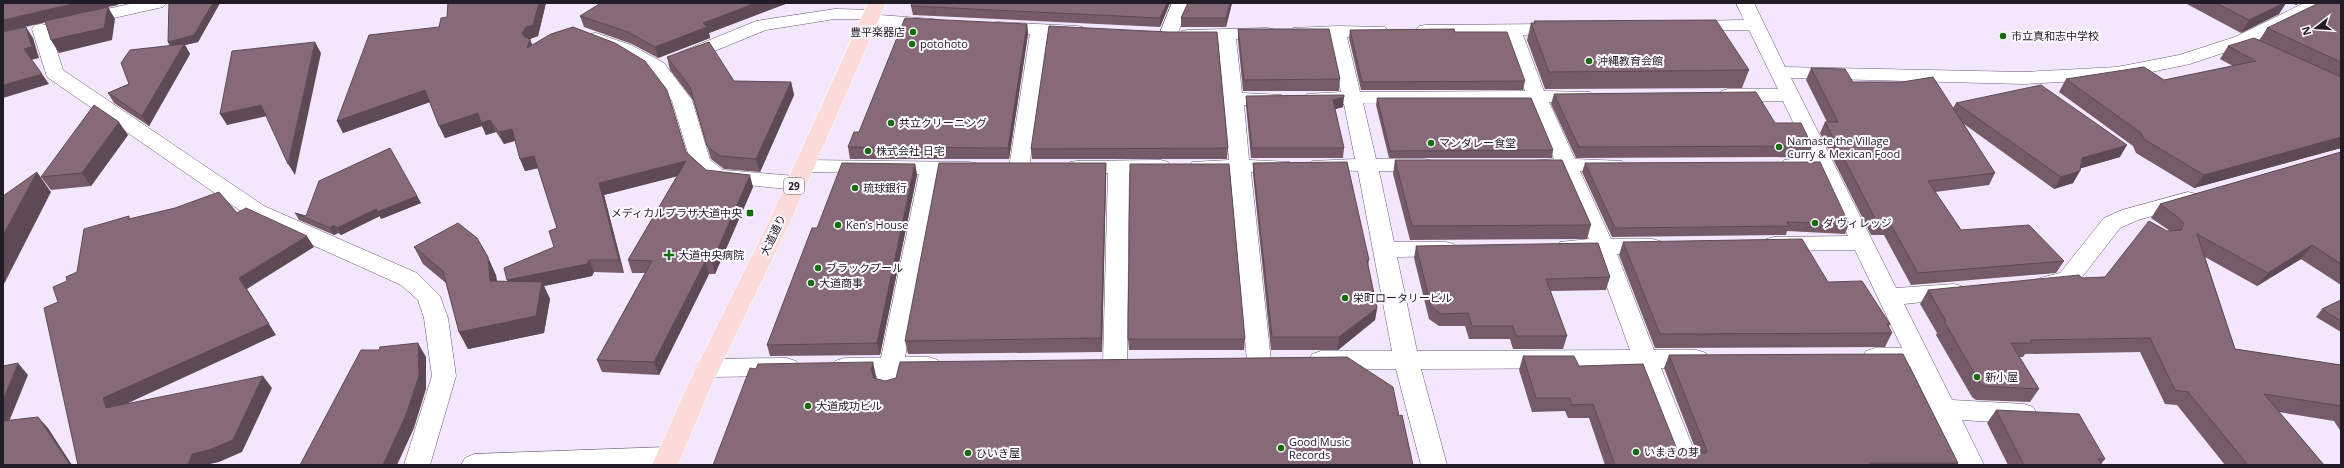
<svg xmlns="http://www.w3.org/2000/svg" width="2344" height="468" viewBox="0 0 2344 468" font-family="'Open Sans','Noto Sans JP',sans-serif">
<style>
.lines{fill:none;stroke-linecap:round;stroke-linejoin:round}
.minor-casing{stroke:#695c75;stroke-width:1}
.major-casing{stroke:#fff;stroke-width:1}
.minor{fill:#fff;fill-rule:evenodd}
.major{fill:#fcdcda;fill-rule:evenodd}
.wall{fill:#745b67}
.shaded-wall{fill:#5e4a54}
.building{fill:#876a78;stroke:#5e4a54}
.poi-dot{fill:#176b10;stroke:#fbf8fe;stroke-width:1.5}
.labels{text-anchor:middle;stroke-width:4;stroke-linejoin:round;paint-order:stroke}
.shield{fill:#fbf8fe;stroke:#625d67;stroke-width:1}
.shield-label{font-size:10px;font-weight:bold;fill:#211b26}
.poi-label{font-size:11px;fill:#211b26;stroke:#fbf8fe;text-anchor:start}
.street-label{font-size:11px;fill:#211b26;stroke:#fbf8fe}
</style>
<rect width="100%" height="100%" fill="#f3e7fe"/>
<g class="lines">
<defs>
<path id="minor" d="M134 3H166L163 7 82 25 76 24 73 20 76 16Z
M1172 3H1190L1177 35 1174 39H1162L1159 35Z
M1736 3H1754L1785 67 2024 72 2117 67 2179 55 2235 37 2304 3H2327L2324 7 2247 45 2190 64 2117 79 2024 84 1791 78 1896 288 1954 284 1962 286 1966 292 1962 298 1904 304 1952 400 2024 404 2033 407 2037 414 2033 421 2024 424 1962 420 1984 465H1958L1910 366H1875L1866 363 1863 357 1866 351 1875 348H1902L1855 250 1774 251 1766 249 1763 244 1766 239 1774 237 1848 236 1816 170 1784 168 1781 164 1784 160 1810 158 1783 101H1728L1721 99 1718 95 1721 91 1728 89H1778L1749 30 1689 31 1683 30 1680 26 1683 22 1689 21 1744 20Z
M835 9 878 10 880 15 933 19 939 20 942 24 939 28 933 29 869 25 863 24 861 19H835L766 30 685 63 678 61 676 57 678 53 756 21Z
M998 22 1077 26 1083 27 1086 31 1083 35H1048L1029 168 1026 173 1019 174 1012 173 1009 168 1030 34 992 31 989 27 992 23Z
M41 24 47 25 50 29 63 70 264 206 417 273 440 296 448 318 456 376 430 465H404L432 376 424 318 418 300 401 285 248 216 47 77 32 29 35 25Z
M1559 24 1565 25 1568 29 1565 33 1523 35 1544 91 1590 92 1593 96 1590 100 1549 102 1575 159 1622 161 1625 165 1622 169 1580 171 1611 239H1652L1660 241 1663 246 1660 251 1652 253 1617 254 1654 350H1697L1706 353 1709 359 1706 365 1697 368H1661L1700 465H1674L1636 368 1421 369 1447 465H1421L1396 369H1321L1312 366 1309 360 1312 354 1321 351H1392L1358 171 1312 169 1309 165 1312 161 1355 159 1344 104 1307 102 1304 98 1307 94 1341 92 1329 37 1293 36 1290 32 1293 28 1337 26 1385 27 1388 31 1385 35 1347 37 1360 92 1525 91 1505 35H1425L1419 34 1416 30 1419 26 1425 25ZM1530 102 1554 159 1528 161 1525 165 1528 169 1560 171 1589 239 1560 242 1557 247 1560 252 1568 254H1595L1630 350 1417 351 1397 257 1446 256 1454 254 1457 249 1454 244 1446 242H1394L1379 171H1425L1432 169 1435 165 1432 161 1425 159H1376L1363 103Z
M1267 28 1273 29 1276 33 1273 37 1236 39 1242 93 1282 95 1285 99 1282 103 1244 105 1249 160 1290 162 1293 166 1290 170 1251 172 1271 361 1268 367 1259 370 1250 367 1247 361 1230 172 1192 170 1189 166 1192 162 1229 160 1218 40 1182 39 1179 35 1182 31 1188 30Z
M596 33 631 45 664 63 692 100 710 160 723 170 796 176 803 178 806 183 803 188 796 190 710 181 691 163 672 101 650 71 619 53 590 42 587 38 590 34Z
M804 160 969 162 976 163 979 168 976 173 940 174 905 357H929L938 360 941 366 938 372 929 375H902L897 388 888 390 879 388 876 381 877 376H844L835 373 832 367 835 361 844 358H881L919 174 804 172 797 170 794 166 797 162Z
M1161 160 1168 162 1171 166 1168 170 1129 173 1127 362 1124 368 1115 371 1106 368 1103 362 1108 173 1070 172 1067 167 1070 162 1077 161Z
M2188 192 2196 194 2199 199 2196 204 2138 220 2120 228 2076 285 2044 293 2036 291 2032 285 2036 279 2060 273 2104 218 2122 210Z
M787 358 796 361 799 367 796 373 787 376 708 377 699 374 696 368 699 362 708 359Z
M668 447 677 450 681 457 677 464 461 465 465 458 474 454Z"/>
<path id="major" d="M868 3H886L789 225 713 382 678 465H652L689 382 767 225Z"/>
</defs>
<use href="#minor" class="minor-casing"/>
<use href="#major" class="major-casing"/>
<use href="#minor" class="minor"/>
<use href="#major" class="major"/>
</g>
<path class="wall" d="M169 3H220L198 42 185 45 190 54 149 126 114 103 108 93 129 84 170 46 168 42Z
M448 3H546L538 36 530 39 532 45 686 152 706 170 753 187 715 274H709L659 375 602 372 597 360 645 273H632L628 260 677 176 604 195 624 273 594 272 592 276 544 286 550 299 544 333 468 349 459 332 446 283 423 264 414 247 496 275 497 281H508L554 247 557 228 538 168 525 171 520 159 515 141 504 144 496 132 486 135 482 126 445 138 430 102 343 133 337 121 439 27 447 17Z
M601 3H788L709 33 710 38 658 58 632 44 584 27 580 16Z
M1170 3 1160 27 913 15 911 6Z
M1188 3H1232L1226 27H1181V18Z
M2185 3H2286L2279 14 2241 33Z
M2291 3H2301L2296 5Z
M2341 3V148L2194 188 2136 153 2133 146 2059 92 2066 79 2164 80 2233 66 2220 59 2228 46 2259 41 2267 28Z
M1534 21 1749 70 1742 88 1545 89 1527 40 1531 23H1534Z
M1027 24 1028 34 1009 159H850L848 147Z
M1238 29 1340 79 1339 91H1243L1238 40Z
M1350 30 1525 81 1523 90H1361L1349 38Z
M1168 32 1228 148 1227 159H1032L1031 149Z
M667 57 734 81 791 82 794 95 760 172 724 169 711 159 693 100 670 70Z
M1811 68 1853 82 1953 108 1956 103 2120 157 2081 168 2073 183 2054 189 1964 124 1995 173 1989 185 1935 192 1961 230 2064 261 2056 273 1911 285 1884 235H1871L1820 133 1825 122H1827L1806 80Z
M1554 94 1775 123 1812 146 1808 157 1576 158 1551 104Z
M1246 96 1343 107 1335 109 1344 148 1343 158H1251L1246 106Z
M1377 98 1553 150 1552 158H1389L1376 105Z
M128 135 91 186 51 190 41 177Z
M2341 152V285L2301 259 2257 286 2205 257 2235 349 2341 365V432L2334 421 2279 412 2324 465H2225L2177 405 2165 404 2140 352 2025 354 2023 357H2019L2039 389 2030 402 1976 400 1972 397 1936 335 1937 333 1920 304 1928 290 2082 278 2105 277 2167 231H2170L2151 218 2160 204Z
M1395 160 1591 225 1587 239 1410 240 1393 174Z
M1106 163V176L1102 352 908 354 905 341Z
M1253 163 1369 260 1368 266 1377 308 1375 320 1338 350H1271L1253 174Z
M1585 163 1849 224 1845 234 1787 231 1786 235 1612 237 1582 172Z
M915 164 917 175 880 355 770 356 767 345Z
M417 196 421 203 381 219 380 216 341 235 338 233 334 235 299 220 295 213 306 216Z
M1623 242 1828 282 1890 324 1889 326 1892 333 1885 347 1655 348 1619 255Z
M1416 246 1610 277 1606 290 1550 291 1567 336 1563 349H1513L1510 339H1469L1465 326H1439L1429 319 1414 258Z
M2341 300V332L2316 317 2322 309Z
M1128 339H1245L1244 350H1129Z
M1669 355 1958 463 1957 465H1605L1589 418H1568L1565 411 1532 412 1519 370 1523 356 1579 366 1678 452 1697 453 1664 368Z
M1996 410 2105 459 2101 464 2102 465H2008L1987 423Z"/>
<path class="shaded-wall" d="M76 3H118V5L108 7 115 19 112 40 59 53 51 40 108 8 3 32V20Z
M213 3H220L198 42 185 45 190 54 149 126 142 116 172 49 168 42Z
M539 3H546L538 36 530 39 534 50 532 60 522 33 526 27Z
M756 3H788L709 33 710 38 658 58 655 47 703 23Z
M1167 3H1170L1160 27V18Z
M1230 3H1232L1226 27V18Z
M2284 3H2286L2279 14 2241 33 2249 20Z
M1027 24 1028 34 1009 159 1008 148Z
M26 27 33 38 39 58 31 60 24 49Z
M315 42 321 53 295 175 288 164Z
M42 74 49 84 3 98V85Z
M791 82 794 95 760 172 756 159Z
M425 90 430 102 343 133 337 121Z
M1344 97 1343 107 1332 110 1333 100Z
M261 105 267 116 227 125 220 114Z
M478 113 490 120 496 132 486 135 482 126 445 138 439 126Z
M119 122 128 135 91 186 82 173Z
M512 129 517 140 504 144 499 132Z
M2341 137V148L2194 188 2204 175Z
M2127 145 2120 157 2075 170 2082 158Z
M534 156 539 168 525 171 520 159Z
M686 161 690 173 604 195 624 273 619 260 599 183Z
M1106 163V176L1102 352 1101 338Z
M915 164 917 175 880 355 877 343Z
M2080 171 2073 183 2054 189 2061 177Z
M37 172 51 192 3 286V235Z
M750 175 753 187 715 274 712 262Z
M417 196 421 203 381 219 380 216 341 235 337 228 376 209Z
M334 225 338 233 334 235 330 228Z
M307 236 314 247 247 289 276 335 113 410 106 408 103 398 239 278Z
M2312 245 2301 259 2257 286 2268 273Z
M488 257 496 275 498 298 490 281Z
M589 260 594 272 592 276 544 286 550 299 544 333 468 349 459 332 513 293 507 280Z
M705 262 709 274 659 375 654 362Z
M1377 308 1375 320 1338 350 1339 337Z
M418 343 426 357V389L414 428 397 465H383Z
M873 362 876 376 875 384 871 370Z
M18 363 28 375 4 434 3 433V400Z
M263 376 272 388 242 452 219 462 205 465H188L192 454Z
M38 417 48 428 72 465H70Z"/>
<path class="building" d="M3 3H76L3 20Z
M169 3H213L194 35 168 42Z
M448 3H539L533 25 526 27 522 33 525 37 530 39 527 48 551 34 573 27 615 43 645 61 667 90 686 152 706 170 750 175 712 262H705L654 362 597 360 652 261 628 260 686 161 599 183 619 260H589L587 264 507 280 504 268 554 247 549 231 557 228 534 156 520 159 512 129 499 132 490 120 481 123 478 113 439 126 425 90 337 121 369 35 439 27 441 18 447 17Z
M601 3H756L703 23 707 27 655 47 628 32 580 16Z
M912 3H1167L1160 18 911 6Z
M1188 3H1230L1226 18H1181Z
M2216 3H2284L2249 20Z
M2319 3H2341V62L2267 28Z
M108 7 104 28 51 40 45 21Z
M905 18 1027 24 1008 148 848 147 854 132H859Z
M1716 20 1749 70 1549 72 1531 23H1535L1534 21Z
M1049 26 1168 32H1217L1228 148 1031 149Z
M26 27 32 47 24 49 42 74 3 85V32Z
M1238 29H1329L1340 79 1244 80Z
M1454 29 1455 32H1507L1525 81 1362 82 1350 30Z
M2254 38 2341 77V137L2204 175 2144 139 2141 133 2066 79 2144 67 2164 80 2256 61 2228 46Z
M315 42 288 164 261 105 220 114 232 51Z
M709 42 734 81 791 82 756 159 720 156 707 146 690 87 667 57Z
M184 44 142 116 108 93 129 84 121 63 130 50Z
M1811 68 1845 69 1853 82H1902L1933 77 1995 173 1928 181 1961 230 2029 225 2064 261 1918 273 1890 223 1877 222 1825 122H1838Z
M2041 85 2127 145 2082 158 2080 171 2061 177 1956 103Z
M1756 92 1775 123H1801L1812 146 1579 147 1554 94Z
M1344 95V97L1333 100 1344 148H1252L1246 96Z
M1377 98H1531L1553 150 1390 151Z
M94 105 119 122 82 173 41 177Z
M390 148 417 196 377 212 376 209 337 228 334 225 330 228 295 213 306 216 319 181Z
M2341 152V264L2312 245 2268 273 2197 234 2235 349 2341 365V406L2264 394 2324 465H2248L2188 392 2175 390 2150 338 2030 340 2032 343H2011L2039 389 1984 386 1980 383 1944 321H1946L1928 290 2079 275 2082 278 2105 277 2149 221 2167 231 2181 230 2184 224 2180 219 2160 204Z
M1395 160H1562L1591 225 1412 226Z
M1347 162 1369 260H1367L1377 308 1339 337H1272L1253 163Z
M1820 162 1849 224 1787 222 1790 226 1615 228 1585 163Z
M842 163 915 164 877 343 767 345 812 228H817Z
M939 163H1106L1101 338 905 341Z
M1130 164H1229L1245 339H1128Z
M37 172 3 235V196Z
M219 192 237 213 246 208 307 236 239 278 269 324 103 398 106 408 263 376 233 440 209 450 192 454 188 465H78L44 308 58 302 53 287 67 281 66 277 77 272 84 229 129 216V219L175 208Z
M458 223 477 238 488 257 490 281 542 282 536 316 459 332 443 271 414 247Z
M1802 239 1828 282 1862 281 1890 324H1887L1892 333 1660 334 1623 242Z
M1598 243 1610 277 1546 279 1567 336H1516L1513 326H1472L1468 313 1441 314 1431 306 1416 246Z
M2341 300V321L2322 309Z
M418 343 419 376 406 415 383 465H300L361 350H379L380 347Z
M1903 354 1958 463H1870L1871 465H1615L1593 404 1572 405 1570 398H1536L1523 356H1574L1579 366 1643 364 1678 452 1706 453 1707 451 1669 355Z
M1347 357 1393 387 1399 416 1402 415 1413 465H713L750 368 756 369 758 364 873 362 871 370 874 378 885 381 896 378 900 362Z
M18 363 3 400V366Z
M1996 410 2079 414 2105 459H2098L2102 465H2024Z
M38 417 70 465H3V421Z"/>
<g class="poi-dot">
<circle cx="913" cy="32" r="4"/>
<circle cx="2003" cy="36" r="4"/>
<circle cx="912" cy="44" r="4"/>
<circle cx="1589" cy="61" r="4"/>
<circle cx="891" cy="123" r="4"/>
<circle cx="1431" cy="143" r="4"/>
<circle cx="1779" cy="147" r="4"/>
<circle cx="868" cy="151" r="4"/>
<circle cx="855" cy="188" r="4"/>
<rect x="746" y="209" width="8" height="8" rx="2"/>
<circle cx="1815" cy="223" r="4"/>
<circle cx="838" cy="225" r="4"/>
<path d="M667 249h4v4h4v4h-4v4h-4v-4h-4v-4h4z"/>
<circle cx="818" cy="268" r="4"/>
<circle cx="811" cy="283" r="4"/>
<circle cx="1345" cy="298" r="4"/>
<circle cx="1977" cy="377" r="4"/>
<circle cx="808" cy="406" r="4"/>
<circle cx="1281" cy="448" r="4"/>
<circle cx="1636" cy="452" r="4"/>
<circle cx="968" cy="453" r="4"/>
</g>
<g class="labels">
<rect class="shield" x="784" y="178" width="20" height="16" rx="3"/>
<g class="shield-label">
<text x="794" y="190">29</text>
</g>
<g class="poi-label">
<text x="905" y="36" text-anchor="end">豊平楽器店</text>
<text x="2011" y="40">市立真和志中学校</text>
<text x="920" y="48">potohoto</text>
<text x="1597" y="65">沖縄教育会館</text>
<text x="899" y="127">共立クリーニング</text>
<text x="1787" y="145">Namaste the Village<tspan x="1787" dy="13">Curry &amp; Mexican Food</tspan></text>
<text x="1439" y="147">マンダレー食堂</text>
<text x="876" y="155">株式会社 日宅</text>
<text x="863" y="192">琉球銀行</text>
<text x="742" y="217" text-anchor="end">メディカルプラザ大道中央</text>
<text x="1823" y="227">ダ ヴィレッジ</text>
<text x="846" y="229">Ken’s House</text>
<text x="678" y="259">大道中央病院</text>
<text x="826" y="272">ブラックプール</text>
<text x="819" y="287">大道商事</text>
<text x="1353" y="302">栄町ロータリービル</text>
<text x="1985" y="381">新小屋</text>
<text x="816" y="410">大道成功ビル</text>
<text x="1289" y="446">Good Music<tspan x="1289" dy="13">Records</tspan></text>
<text x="1644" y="456">いまきの芽</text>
<text x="976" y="457">ひいき屋</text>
</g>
<g class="street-label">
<text transform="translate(773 235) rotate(-65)" y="4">大道通り</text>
</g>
</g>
<rect width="2344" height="468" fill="none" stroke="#211b26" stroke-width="8"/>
<g transform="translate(2316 28) rotate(253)" stroke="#fbf8fe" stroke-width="3" paint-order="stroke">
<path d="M0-3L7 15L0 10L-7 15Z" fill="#211b26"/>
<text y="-6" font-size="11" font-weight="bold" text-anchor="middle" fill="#211b26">N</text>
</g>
</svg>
